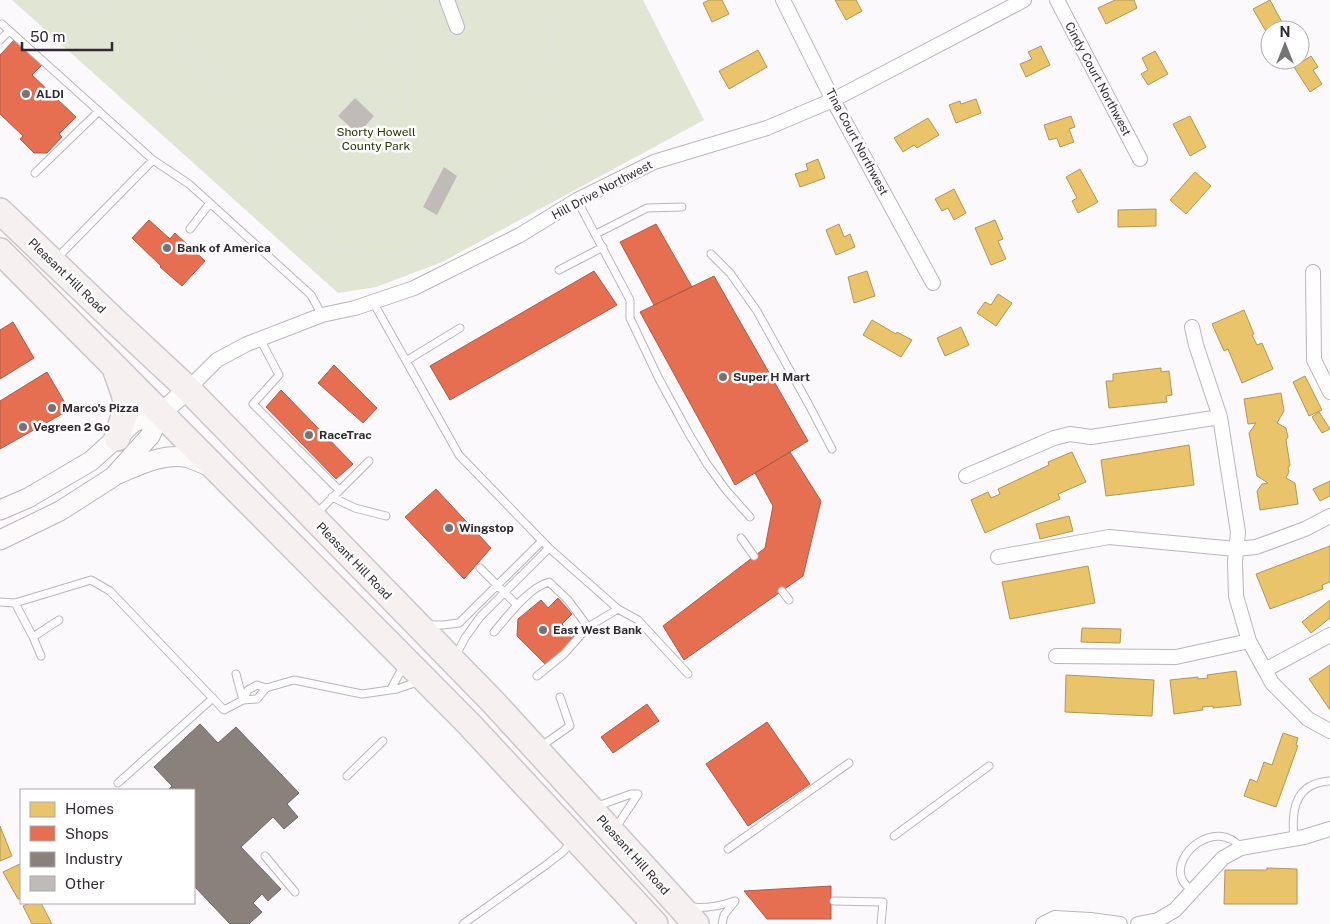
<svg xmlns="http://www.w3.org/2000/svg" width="1330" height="924" viewBox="0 0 1330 924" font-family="'Public Sans',sans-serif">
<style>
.green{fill:#e1e5d4}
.homes{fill:#e9c46a;stroke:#b29659}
.shops{fill:#e76f51;stroke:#b05a47}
.industry{fill:#8a817c;stroke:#6f6766}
.building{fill:#c0bab9}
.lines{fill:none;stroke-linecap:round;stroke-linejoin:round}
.lane-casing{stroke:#bab5bb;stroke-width:9}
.street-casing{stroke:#bab5bb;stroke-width:16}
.secondary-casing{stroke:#bab5bb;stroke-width:21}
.highway-casing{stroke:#cdc5c7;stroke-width:28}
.path{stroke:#e2e0e2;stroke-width:2;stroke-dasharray:2.5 4;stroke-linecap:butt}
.lane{stroke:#fefeff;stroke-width:7}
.street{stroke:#fefeff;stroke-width:14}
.secondary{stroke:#fcfafa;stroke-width:19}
.highway{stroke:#f7f0f0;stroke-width:25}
.poi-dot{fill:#777278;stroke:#fff;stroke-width:2}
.labels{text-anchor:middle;stroke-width:5;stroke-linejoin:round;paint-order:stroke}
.street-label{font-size:12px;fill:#302931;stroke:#fff}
.poi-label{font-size:12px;font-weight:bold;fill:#302931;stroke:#fff;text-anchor:start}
.park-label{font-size:12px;fill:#2b3500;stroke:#fff}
</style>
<rect width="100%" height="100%" fill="#fbf9fc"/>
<path class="green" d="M12 0H643L704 120 442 262 376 287 338 293Z"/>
<path class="homes" d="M709 0H722L729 14 712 22 703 3Z
M835 0H856L862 11 846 20Z
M1115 0H1134L1137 8 1106 24 1098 8Z
M1270 0 1284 26 1278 30H1270V34L1268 35 1253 9Z
M1041 46 1050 65 1026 77 1020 64 1032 59 1028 52Z
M758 50 767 67 729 89 719 71Z
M1155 51 1168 74 1148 85 1141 74 1148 70 1142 58Z
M1311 56 1318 67 1313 70 1322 84 1310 92 1294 67Z
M976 99 981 113 956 123 949 105 960 101 961 104Z
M1071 116 1075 127 1069 129 1074 142 1060 147 1057 138 1049 140 1044 125Z
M1190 116 1206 147 1190 156 1173 124Z
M928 118 939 135 917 148 914 145 903 152 894 138Z
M818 159 825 178 800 187 795 174 808 170 806 164Z
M1080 169 1098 202 1078 213 1072 201 1077 198 1066 177Z
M1195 172 1211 186 1186 214 1170 200Z
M954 189 966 213 954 220 948 208 942 211 935 199Z
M1156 209V226L1118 227V210Z
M995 220 1003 239 998 241 1006 259 991 265 975 228Z
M839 224 844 237 850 234 855 247 836 255 826 230Z
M867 271 875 296 854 303 848 277Z
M998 294 1012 303 996 326 977 313 985 302 991 305Z
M1244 310 1254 334 1252 335 1257 345 1262 343 1273 369 1242 383 1228 349 1224 351 1212 324Z
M872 320 896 334 897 332 912 340 901 357 863 335Z
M961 327 969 345 945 356 937 338Z
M1161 368V372L1169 371 1172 395 1166 396 1167 402 1109 408 1106 381H1113V374Z
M1305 376 1322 410 1309 416 1293 382Z
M1281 393 1284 411 1277 423 1286 428 1288 437 1286 440 1290 465 1288 468 1289 472 1286 478 1295 483 1298 504 1260 510 1257 491 1262 484 1268 483 1257 476 1249 433 1256 423 1248 424 1244 399Z
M1319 412 1330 429 1322 433 1312 417Z
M1189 445 1194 485 1106 496 1101 460Z
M1072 452 1086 482 1058 494 1060 499 985 533 971 500 988 492 991 498 1000 494 998 489 1049 465 1048 462Z
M1330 481V496L1320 501 1313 489Z
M1069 516 1073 531 1040 539 1036 524Z
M1330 546V582L1322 585 1323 589 1270 609 1256 574Z
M1088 566 1095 603 1010 619 1002 582Z
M1330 600V618L1311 633 1302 622Z
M1082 628 1121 629 1120 643 1081 642Z
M1330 665V710L1309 679Z
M1236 671 1241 705 1213 708V706L1202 707 1203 710 1174 714 1170 680 1198 677V679L1208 678 1207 675Z
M1066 675 1154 680 1152 716 1065 712Z
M1283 733 1298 738 1296 745 1298 746 1276 807 1244 796 1250 779 1257 782 1264 762 1272 765Z
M0 826 12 856 0 861Z
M20 864 21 867V898L18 899 3 872Z
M1267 868 1297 869V904H1224L1225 870H1267Z
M29 903H41L52 924H32L23 906Z"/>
<path class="shops" d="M16 38 43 64 32 75 76 117 59 134 62 137 47 153H34L20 139 23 136 0 114V55Z
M149 220 170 239 175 233 205 261 182 286 160 267 161 266 132 238Z
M656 224 692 287 654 305 620 242Z
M594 271 617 305 450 400 430 366Z
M714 276 808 441 735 485 640 312Z
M13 322 34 358 0 379V330Z
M334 365 377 408 363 423 318 383Z
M47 372 69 410 0 449V401Z
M281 390 353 464 336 479 266 407Z
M790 452 821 501 803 576 684 660 663 626 765 548 773 506 755 473Z
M436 489 491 548 464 579 405 517Z
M558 598 572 614 562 624 575 637 547 666 517 636 518 619 541 600 548 608Z
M647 704 659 721 613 753 601 737Z
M767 722 810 784 748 826 706 764Z
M831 886V919H767L744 891Z"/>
<path class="industry" d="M200 724 218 743 236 727 299 793 287 804 298 817 284 829 273 817 241 847 281 889 268 901 262 894 253 903 262 912 249 924H230L194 886V790H168L172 786 154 767Z"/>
<path class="building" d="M355 98 374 116 358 134 338 116Z
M444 167 457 176 437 215 423 207Z"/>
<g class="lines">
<defs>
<path id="lane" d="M2 24 153 160 189 184 210 203 311 295 322 315
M0 40 9 31
M35 173 99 111
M577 200 630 300V318L658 377 689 434 707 464 726 490 750 517
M190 229 210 203
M596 234 647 208 682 207
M711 254 730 273 757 311 809 405 832 449
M57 258 153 160
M559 270 603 247
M373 302 459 455 549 548 618 609 638 620 688 674
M260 339 279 375 253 404 339 490
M406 361 460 328
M332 497 355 508 386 516
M316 514 369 461
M741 538 754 556
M480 568 517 605
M782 591 789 600
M0 602 15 603 91 580 110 591 224 710 243 700 257 699 266 688
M15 603 33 637 41 656
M429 625H443L459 623 542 541
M494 632C508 616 528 588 549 582L568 600 588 627
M33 637 59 620
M455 657 465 638 480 617 549 548
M236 674 243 700
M537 676 564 654 588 627 618 609
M391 689 404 665
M243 700 248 690 257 685 266 688 294 680 362 694 397 689 420 681
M540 747 570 726 560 697
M347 776 383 741
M118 783 213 698
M595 807 631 794H638
M615 829 638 794
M894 836 989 766
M1294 838C1291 810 1295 783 1330 781
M728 849 849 763
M265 856 295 892
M1192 891C1189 888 1184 884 1182 879 1171 854 1217 817 1241 848
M834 901 883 902 881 924
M691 907C707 909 720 906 735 901L724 915 722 924
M463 924 546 865 564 851 571 841"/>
<path id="street" d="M447 0 457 27
M783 0 833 100 933 283
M1057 0 1140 159
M1313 272 1314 360 1330 392
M1192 327 1196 345 1220 417 1238 532 1235 562 1236 596 1249 641 1272 683 1308 719 1330 731
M188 389 217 360 247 344 322 315 355 308 414 288 520 235 577 200 654 162 767 128 833 100 1024 0
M966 476 1054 438 1070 434 1091 437 1220 417
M998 557 1109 537 1236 549 1256 547 1305 529 1330 516
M1056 656 1176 657 1249 641
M1265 670 1330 635
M1043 924 1055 918 1090 920 1120 924
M1138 924 1158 920 1175 910 1223 858 1241 848 1304 837 1330 829"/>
<path id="secondary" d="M118 474C139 465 166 452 189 458 197 461 204 464 211 467
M0 510 28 498 91 461 134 422 161 413
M0 540 60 511 113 477 150 436 161 413 188 389"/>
<path id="highway" d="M0 211 114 320 188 389 495 704 696 924
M0 251 469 724 655 924
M116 371 124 393 127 406 117 438"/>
</defs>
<use href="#lane" class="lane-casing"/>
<use href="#street" class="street-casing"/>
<use href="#secondary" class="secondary-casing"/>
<use href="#highway" class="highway-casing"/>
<path class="path" d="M92 0 99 6
M383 0C403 29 414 49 409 85 408 90 406 95 406 101
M176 42 230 91 238 108 254 128 274 141 290 146 313 150 332 149 354 138 366 129 374 120 381 106 387 86 385 62 381 47 373 35 355 15 337 0
M335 113 355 91 406 101 407 113
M251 145 262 172 284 205 302 223 340 248 360 253 383 255 403 254 421 250 456 231 472 220 502 190 536 167 541 156 550 122 543 85 544 69 549 53 557 0"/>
<use href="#lane" class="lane"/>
<use href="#street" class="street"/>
<use href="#secondary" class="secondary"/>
<use href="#highway" class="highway"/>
</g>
<g class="poi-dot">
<circle cx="26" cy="94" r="5"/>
<circle cx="167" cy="248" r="5"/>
<circle cx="723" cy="377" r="5"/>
<circle cx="52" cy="408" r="5"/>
<circle cx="23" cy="427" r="5"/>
<circle cx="309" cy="435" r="5"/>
<circle cx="449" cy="528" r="5"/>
<circle cx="543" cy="630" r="5"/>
</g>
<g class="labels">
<g class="street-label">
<text transform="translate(1098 79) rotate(62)" y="4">Cindy Court Northwest</text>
<text transform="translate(857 142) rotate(62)" y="4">Tina Court Northwest</text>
<text transform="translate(602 190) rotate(-28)" y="4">Hill Drive Northwest</text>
<text transform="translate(67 276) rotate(44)" y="4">Pleasant Hill Road</text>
<text transform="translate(354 561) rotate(46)" y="4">Pleasant Hill Road</text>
<text transform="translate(633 855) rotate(48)" y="4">Pleasant Hill Road</text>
</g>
<g class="poi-label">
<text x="36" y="98">ALDI</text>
<text x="177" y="252">Bank of America</text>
<text x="733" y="381">Super H Mart</text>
<text x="62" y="412">Marco's Pizza</text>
<text x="33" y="431">Vegreen 2 Go</text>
<text x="319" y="439">RaceTrac</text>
<text x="459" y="532">Wingstop</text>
<text x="553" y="634">East West Bank</text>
</g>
<g class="park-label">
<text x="376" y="136">Shorty Howell<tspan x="376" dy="14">County Park</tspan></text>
</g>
</g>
<rect x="20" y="789" width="175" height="115" fill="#ffffff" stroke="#aca9ad"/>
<rect x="30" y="802" width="25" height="15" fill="#e9c46a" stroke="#aca9ad"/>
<text x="65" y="814" font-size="15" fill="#302931">Homes</text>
<rect x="30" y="826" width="25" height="15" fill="#e76f51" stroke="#aca9ad"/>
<text x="65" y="839" font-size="15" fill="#302931">Shops</text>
<rect x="30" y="852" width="25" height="15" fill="#8a817c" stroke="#aca9ad"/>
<text x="65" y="864" font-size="15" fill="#302931">Industry</text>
<rect x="30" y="876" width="25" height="15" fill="#c0bab9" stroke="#aca9ad"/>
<text x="65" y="889" font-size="15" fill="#302931">Other</text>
<g transform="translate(1285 45)"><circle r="24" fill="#ffffff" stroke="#aca9ad"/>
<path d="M0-4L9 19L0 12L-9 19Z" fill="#777278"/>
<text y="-8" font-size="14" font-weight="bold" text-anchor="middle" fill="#302931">N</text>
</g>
<path d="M22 42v8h90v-8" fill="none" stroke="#302931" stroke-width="2.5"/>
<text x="30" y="42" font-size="15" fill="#302931" stroke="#ffffff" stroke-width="4" paint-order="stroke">50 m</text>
</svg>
